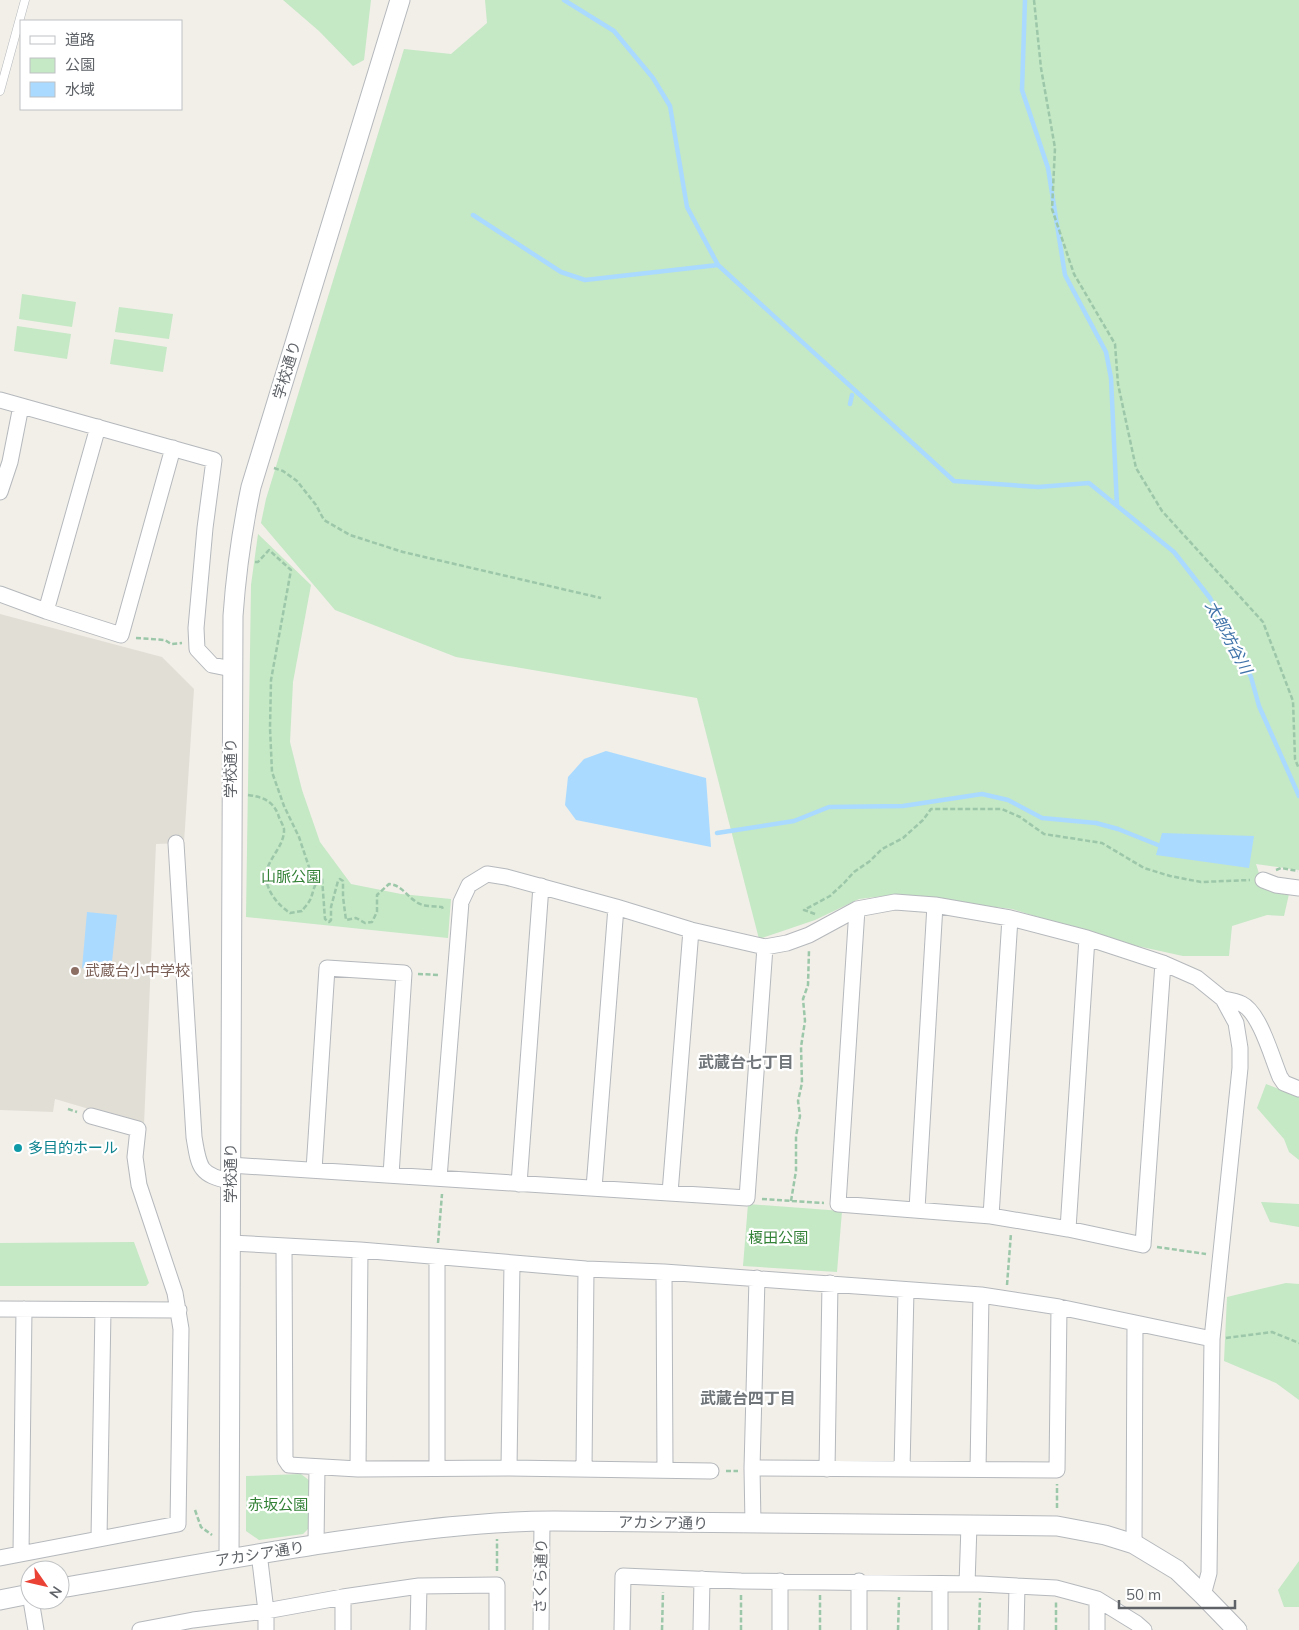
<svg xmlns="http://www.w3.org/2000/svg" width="1299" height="1630" viewBox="0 0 1299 1630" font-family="Mulish,'Noto Sans JP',sans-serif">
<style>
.education{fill:#e1ded6}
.green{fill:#c5e8c5}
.water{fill:#aadaff}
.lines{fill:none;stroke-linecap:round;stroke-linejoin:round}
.stream{stroke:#aadaff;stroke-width:4.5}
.service-casing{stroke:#b5b8bc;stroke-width:9}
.minor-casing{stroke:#b5b8bc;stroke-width:17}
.tertiary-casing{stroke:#b5b8bc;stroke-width:21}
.path{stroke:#9cc7a9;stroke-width:2.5;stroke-dasharray:5 2.5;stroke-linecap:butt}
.service{stroke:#fff;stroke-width:8}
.minor{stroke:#fff;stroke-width:15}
.tertiary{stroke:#fff;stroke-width:19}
.education-dot{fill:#8d6e63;stroke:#fff;stroke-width:2}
.culture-dot{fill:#0f9aa8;stroke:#fff;stroke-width:2}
.labels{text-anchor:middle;stroke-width:4.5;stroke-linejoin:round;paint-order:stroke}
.street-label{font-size:15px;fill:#5f6368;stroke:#fff}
.park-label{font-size:15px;fill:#348238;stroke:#fff}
.education-label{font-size:15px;fill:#785e54;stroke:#fff;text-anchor:start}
.culture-label{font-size:15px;fill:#0d838f;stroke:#fff;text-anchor:start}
.water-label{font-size:16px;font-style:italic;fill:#4174aa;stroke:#fff}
.neighbourhood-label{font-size:16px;font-weight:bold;fill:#70757a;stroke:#fff}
</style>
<rect width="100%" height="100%" fill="#f1efe8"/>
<path class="education" d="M0 614 162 657 194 689 184 843 156 844 144 1125 55 1099 53 1112 0 1110Z"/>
<path class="green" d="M283 0H371L364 60 353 66 319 31Z
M485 0H1299V870L1256 864 1264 889 1289 894 1284 916 1267 915 1232 926 1229 956H1183L1119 942 1012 909 892 895 859 899 815 920 759 939 697 698 456 657 335 610 261 523 266 499 404 49 451 54 487 23Z
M22 294 76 302 72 327 19 319Z
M119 307 173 314 169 339 115 332Z
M17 326 71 334 67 359 14 351Z
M114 339 167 347 163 372 110 364Z
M258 534 311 585 293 682 290 742 302 790 320 842 351 884 401 894 451 899 448 938 246 917 251 585Z
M1266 1084 1299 1097V1160L1289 1152 1284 1139 1257 1108Z
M1261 1202 1299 1204V1227L1270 1222Z
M748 1204 842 1211 837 1272 743 1266Z
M134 1242 149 1283 146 1286H0V1243Z
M1286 1283 1299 1284V1400L1276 1383 1224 1361 1227 1297Z
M301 1474 310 1481 309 1528 303 1534 259 1540 246 1531V1476Z
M1299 1561V1607H1284L1278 1590Z"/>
<path class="water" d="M606 751 706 778 711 847 576 820 565 805 568 777 584 759Z
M1162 833 1254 836 1249 868 1156 855Z
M87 912 117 915 111 971 82 968Z"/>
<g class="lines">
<path class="stream" d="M564 0 614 31 653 78 670 106 687 207 718 265 954 481 1038 487 1089 483 1174 552 1210 598 1251 677 1259 706 1299 796
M1025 0 1022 90 1048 168 1065 275 1106 352 1111 378 1117 506
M473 215 561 272 585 280 718 265
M850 404 852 395
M717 833 794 821 829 807 903 806 982 794 1008 800 1042 818 1096 823 1118 829 1158 845"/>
<defs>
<path id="service" d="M0 91 25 0"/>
<path id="minor" d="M0 400 214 460 205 528 196 628 197 649 212 665 232 669
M0 492 10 462 21 406
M0 594 46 611 121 635 173 448
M46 611 98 427
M176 843 194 1137C199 1167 199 1175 230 1181
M1263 880 1276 885 1299 888
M857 909 838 1204 991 1216 1068 1229 1143 1245 1163 963
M1223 999C1229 1000 1236 1001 1242 1004 1260 1013 1272 1058 1280 1077L1284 1083 1299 1089
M230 1165 747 1198 765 947
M314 1170 327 968 404 973 391 1175
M439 1178 461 902 469 885 487 874 506 877 616 907 691 930 765 947 787 943 809 935 857 909 895 902 935 905 1010 918 1087 938 1163 963 1197 978 1223 999 1236 1023 1240 1048V1068L1212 1339 1209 1573 1203 1595
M519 1184 541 886
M594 1188 616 907
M670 1193 691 930
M917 1209 935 905
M991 1216 1010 918
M1068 1229 1087 938
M231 1243 360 1250 586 1269 664 1272 981 1295 1059 1307 1212 1339
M284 1246 285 1459 289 1465 358 1469 509 1468 711 1471
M664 1272 665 1469
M0 1309 179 1310
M437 1468V1257
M509 1468 512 1263
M752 1468 1057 1470 1059 1307
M358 1469 360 1250
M584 1469 586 1269
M827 1469 830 1283
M902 1469 906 1290
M978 1469 981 1295
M753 1524 752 1468 757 1278
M99 1538 103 1310
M316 1544 317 1467
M1134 1544 1135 1323
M21 1553 24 1309
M259 1553 266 1611V1630
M0 1558 178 1524 181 1329 175 1293 139 1185 135 1157 138 1129 91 1116
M967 1584 969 1525
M31 1600 36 1630
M140 1630 193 1620 266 1611 343 1597 419 1586 497 1585V1630
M343 1630V1597
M418 1630 419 1586
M541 1630 542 1521
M622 1630 623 1576 741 1581 980 1584 1056 1588 1097 1599 1136 1623 1144 1630
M701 1630 702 1579
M780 1630V1581
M859 1630V1581
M940 1630V1584
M1016 1630 1017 1586
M1097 1630V1599"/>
<path id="tertiary" d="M229 1559 233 616C236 573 242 530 251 487L400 0
M60 1588C156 1572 251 1554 347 1540 416 1530 485 1521 554 1521L1057 1526 1105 1535 1134 1544 1177 1570 1203 1595 1237 1630
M0 1600 30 1594"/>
</defs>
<use href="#service" class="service-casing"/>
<use href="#minor" class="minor-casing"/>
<use href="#tertiary" class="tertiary-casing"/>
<path class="path" d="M1034 0 1041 68 1055 148 1052 209 1074 274 1115 344 1118 384 1136 468 1162 511 1263 622 1293 701 1295 759 1299 769
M274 468 283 471 297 481 316 505 324 520 350 535 403 552 601 598
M255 562H258L269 550 291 570 271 680 270 728 272 772 284 806 299 837 315 885
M136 638 165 640 171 644 182 643
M248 795C262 797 272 800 278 814 279 819 283 824 284 829 285 846 267 859 266 875 266 891 278 905 290 913L302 911C304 908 308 904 310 900 314 892 313 883 322 878L325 919 329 922 331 920V907L338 881 340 879 343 881V897L346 920 356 918 365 923 372 922 377 912V895L389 884C401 885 406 895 415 901 422 907 433 906 442 907L444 911
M1276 870 1281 868 1298 871
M815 914 804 910 830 896 844 883 854 872 870 861 882 849 903 838 923 820 931 809H1002L1020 817 1044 834 1102 843 1144 868 1170 876 1201 882 1250 880
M418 974 440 975
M68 1109 77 1112
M762 1199 824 1203
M791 1201 796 1171V1136L800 1116 798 1101 802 1083 801 1047 805 1021 803 999 808 985 809 950
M438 1243 442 1194
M1157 1247 1206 1254
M1007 1285 1011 1233
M1226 1338 1272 1332 1299 1343
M726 1471H738
M1057 1508V1484
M195 1510 201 1527 212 1535
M497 1571V1539
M662 1630 663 1592
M741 1630V1594
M820 1630V1595
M898 1630 899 1597
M979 1630 980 1598
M1056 1630V1602"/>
<use href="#service" class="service"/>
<use href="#minor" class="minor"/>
<use href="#tertiary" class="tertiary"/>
</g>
<circle class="education-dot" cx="75" cy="971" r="5"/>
<circle class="culture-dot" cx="18" cy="1148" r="5"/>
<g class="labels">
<g class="street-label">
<text transform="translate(287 370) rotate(-73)" y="5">学校通り</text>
<text transform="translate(231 768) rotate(-90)" y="5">学校通り</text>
<text transform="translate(231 1173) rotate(-90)" y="5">学校通り</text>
<text transform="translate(663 1523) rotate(1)" y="5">アカシア通り</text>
<text transform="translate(260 1554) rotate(-9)" y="5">アカシア通り</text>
<text transform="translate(541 1576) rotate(-89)" y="5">さくら通り</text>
</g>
<g class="park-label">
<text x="291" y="882">山脈公園</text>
<text x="778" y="1243">榎田公園</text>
<text x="278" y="1510">赤坂公園</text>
</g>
<g class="education-label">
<text x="85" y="976">武蔵台小中学校</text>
</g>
<g class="culture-label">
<text x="28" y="1153">多目的ホール</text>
</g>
<g class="water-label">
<text transform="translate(1229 637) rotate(62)" y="6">太郎坊谷川</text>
</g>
<g class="neighbourhood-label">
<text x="746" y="1068">武蔵台七丁目</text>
<text x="748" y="1404">武蔵台四丁目</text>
</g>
</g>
<rect x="20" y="20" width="162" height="90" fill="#ffffff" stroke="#bfc1c3"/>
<rect x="30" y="36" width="25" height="8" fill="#ffffff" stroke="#bfc1c3"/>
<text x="65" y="45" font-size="15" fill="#5f6368">道路</text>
<rect x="30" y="58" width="25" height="15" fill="#c5e8c5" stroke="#bfc1c3"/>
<text x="65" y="70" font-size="15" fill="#5f6368">公園</text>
<rect x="30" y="82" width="25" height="15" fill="#aadaff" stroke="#bfc1c3"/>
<text x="65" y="95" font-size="15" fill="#5f6368">水域</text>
<g transform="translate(45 1585) rotate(124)"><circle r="24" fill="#ffffff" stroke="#bfc1c3"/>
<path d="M0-4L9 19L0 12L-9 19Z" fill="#ea4335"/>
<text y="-8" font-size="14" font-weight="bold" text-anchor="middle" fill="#5f6368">N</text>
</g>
<path d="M1119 1600v8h116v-8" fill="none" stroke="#5f6368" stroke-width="2.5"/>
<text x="1126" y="1600" font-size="15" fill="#5f6368" stroke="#ffffff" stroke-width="4" paint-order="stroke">50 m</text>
</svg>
